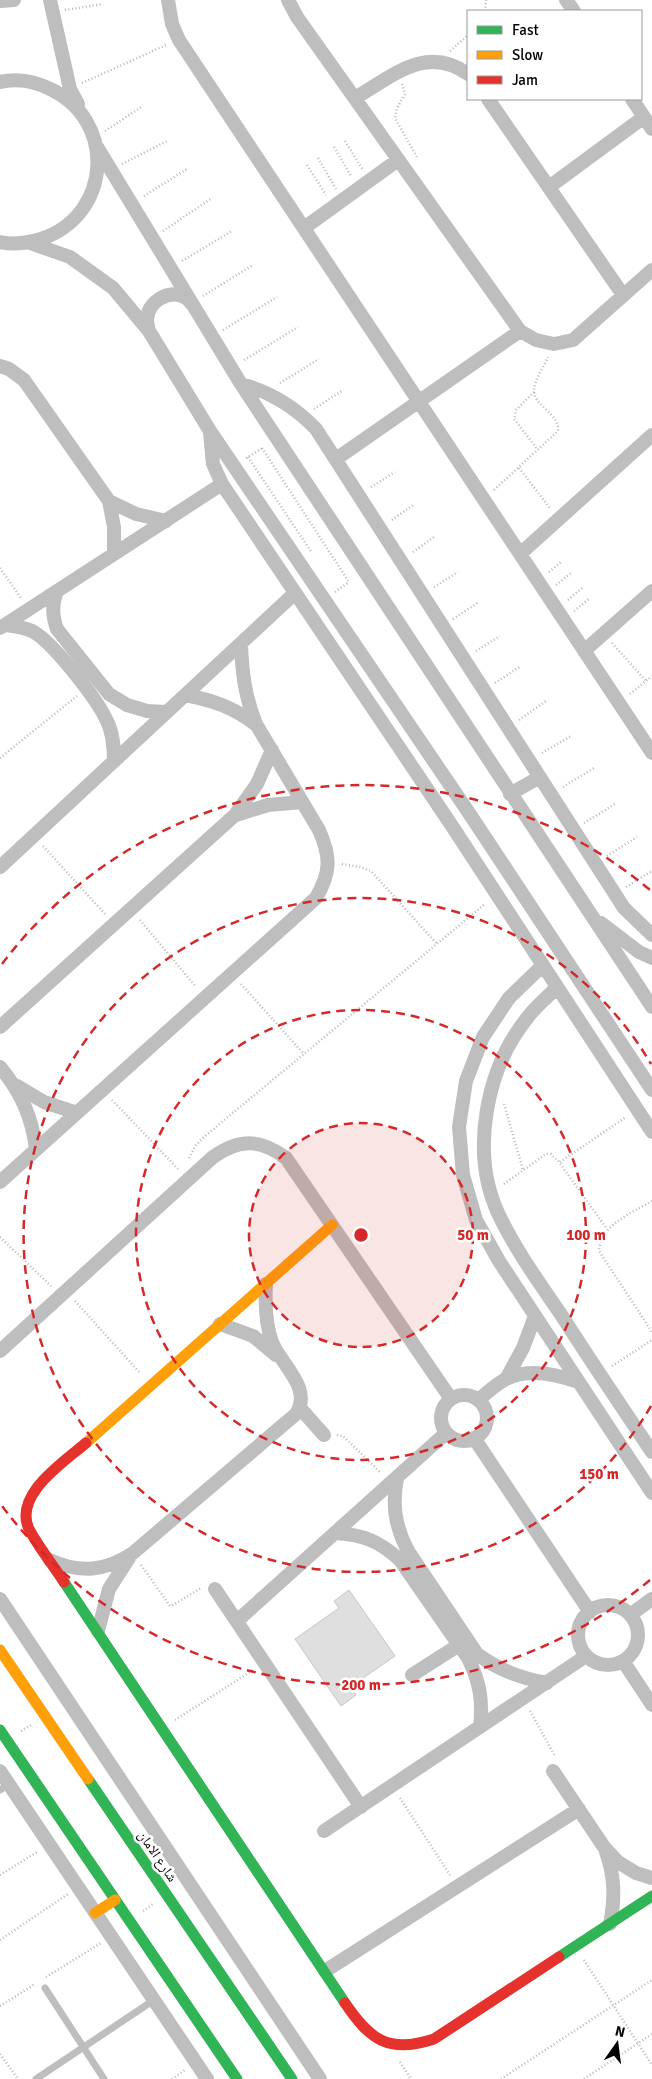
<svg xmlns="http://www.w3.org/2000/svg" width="652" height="2079" viewBox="0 0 652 2079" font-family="Signika,'Noto Naskh Arabic',sans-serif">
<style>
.building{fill:#dfdfdf;stroke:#c7c7c7}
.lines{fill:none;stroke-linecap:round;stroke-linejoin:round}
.path{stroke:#b9b9b9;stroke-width:2.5;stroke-dasharray:1 2.5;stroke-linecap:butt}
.lane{stroke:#bebebe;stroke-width:7}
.street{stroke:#bebebe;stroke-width:14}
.fast{stroke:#30b455;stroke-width:11}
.slow{stroke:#ff9f0a;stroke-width:11}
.jam{stroke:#e5322d;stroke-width:11}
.ring{fill:none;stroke:#d62828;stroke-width:2.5;stroke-dasharray:9 6}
.labels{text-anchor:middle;stroke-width:5;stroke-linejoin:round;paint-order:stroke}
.street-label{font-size:14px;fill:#000;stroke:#fff}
.centre{fill:#d62828;stroke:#fff;stroke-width:2.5}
.ring-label{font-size:15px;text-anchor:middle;font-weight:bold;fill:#d62828;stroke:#fff;stroke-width:5;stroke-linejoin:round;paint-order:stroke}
</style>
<rect width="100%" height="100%" fill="#fff"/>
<path class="building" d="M349 1590 395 1656 350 1687 356 1695 341 1706 295 1639 339 1608 334 1601Z"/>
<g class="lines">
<path class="path" d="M65 10 103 4
M485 11 486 0
M450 51 468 35
M82 83 166 45
M402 84 405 94 397 108 395 118 417 157
M105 131 143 106
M345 141 363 170
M334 147 351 176
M318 158 336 189
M122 164 167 141
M307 165 326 195
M144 196 187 169
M163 231 212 198
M182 261 232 231
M203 296 253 265
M223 330 277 297
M244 360 298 327
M280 383 319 359
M534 392 516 410 514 419 538 450
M314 409 342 391
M262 448 349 582
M248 457 312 553
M246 458 263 448
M519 468 550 508
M371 487 395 472
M494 490 558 431C560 414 535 407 534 391 534 380 544 367 548 357
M392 520 413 505
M413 552 434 537
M0 568 21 598
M549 572 561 562
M556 585 571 573
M434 587 458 572
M335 592 349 582
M568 600 582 588
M574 611 590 598
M453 619 479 602
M612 643 646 681
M476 651 500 636
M495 683 521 666
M630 694 652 676
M519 720 546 701
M542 753 571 736
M0 758 77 696
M563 787 594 768
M584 823 615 804
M43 846 105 914
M607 856 637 837
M342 864 360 867 371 871 437 944
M626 887 652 871
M140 920 196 987
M241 984 304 1054
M112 1100 179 1170
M504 1104 523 1170
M189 1158 196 1145 205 1136 485 904
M560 1162 626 1117
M504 1184 546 1154H551L559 1162 607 1229
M652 1201C632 1213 600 1225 599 1251L652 1332
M0 1237 51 1286
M75 1301 140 1373
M612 1366 652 1340
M337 1435 343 1436 381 1473
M141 1565 170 1606 173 1605 201 1588
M530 1711 555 1756
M175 1720 253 1670
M21 1731 31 1725
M400 1798 450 1875
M0 1875 37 1852
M143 1911 153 1904
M0 1940 68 1894
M584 1960 652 2065
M46 1977 101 1943
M0 2006 35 1984
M0 2054 18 2079
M400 2062 411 2079
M172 2079 185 2070
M501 2079 652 1980
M584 2079 652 2034"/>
<path class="lane" d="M0 1790 9 1784
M45 1988 104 2079
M36 2079 154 2000"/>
<path class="street" d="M50 0 70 89 78 104
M168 0 172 24 179 40 652 753
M288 0 297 17 520 331 536 340 554 344 573 340 652 270
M566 0 574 11
M0 1 14 0
M0 82C15 78 34 81 48 88 117 118 113 215 41 239 28 243 14 245 0 242
M355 98C393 76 426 44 468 74
M488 99 623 295
M632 99 652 129
M97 147 241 384 652 1007
M549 187 644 117
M304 228 398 160
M30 243 70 257 113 288 149 331 210 431 469 813 652 1090
M149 331C148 327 147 322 147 319 148 303 166 290 182 296 185 297 189 300 191 303
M0 366 9 369 24 380 109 501 114 527V554
M241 384C271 392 294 406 316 429L624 908 652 935
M210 432 213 464 222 484 452 826 652 1132
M336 459 520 331
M109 501 136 514 166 521
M520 554 652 435
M57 591C52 605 52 615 57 629L109 694 127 705 147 711 167 712
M5 625C14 626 23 627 32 631 52 641 96 698 106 719 113 732 114 746 114 761
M0 628 222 484
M584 651 652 591
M185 695C212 700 233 707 255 724
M510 794 540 777
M236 815 268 805 302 802
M0 867 295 593
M601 923 639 952 652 958
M543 965 509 998 483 1037 466 1081 459 1127 463 1175 476 1220 499 1261 652 1493
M557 987C548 997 536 1006 528 1017 486 1068 470 1152 498 1213 515 1249 538 1281 560 1313 590 1360 621 1406 652 1452
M0 1027 235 815 257 784 272 750
M0 1067C21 1092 32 1117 36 1149
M17 1086 44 1102 77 1113
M0 1182 316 898C331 872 331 857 319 830L256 724C245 697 242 672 241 644
M220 1324 253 1336 276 1355
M0 1351 213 1157C240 1138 260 1139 286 1158L451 1399
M506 1379 523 1348 535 1316
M441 1418a23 23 0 1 1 46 0a23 23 0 1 1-46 0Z
M478 1400C487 1393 496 1384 506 1379 528 1368 556 1374 578 1382
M300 1408 324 1435
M474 1438 590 1612
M397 1478C392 1505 395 1526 408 1551L477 1654C499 1670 520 1678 547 1683
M336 1533C364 1535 379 1541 400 1560L468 1658C480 1682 483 1701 480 1727
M50 1560C80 1574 106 1571 133 1553L296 1414C313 1388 281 1365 272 1342 265 1323 265 1303 266 1284
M215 1589 361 1807
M0 1599 320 2079
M578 1635a30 30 0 1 1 60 0a30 30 0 1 1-60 0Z
M630 1615 652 1599
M237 1621 446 1433
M98 1631 109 1589 129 1558
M623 1661 652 1705
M412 1675 459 1645
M0 1771 207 2079
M553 1771 604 1847 618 1862 636 1873 652 1878
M324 1831 586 1656
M606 1852C615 1877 615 1899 610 1924
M325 1971 579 1809"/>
<path class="fast" d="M64 1582 345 2003
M0 1730 237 2079
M88 1779 292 2079
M559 1957 652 1896"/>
<path class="slow" d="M86 1443 332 1225
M0 1650 88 1779
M95 1913 115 1900"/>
<path class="jam" d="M64 1582C53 1565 40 1549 30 1531 11 1496 64 1462 86 1443
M345 2003C370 2040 389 2054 434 2039L559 1957"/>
</g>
<circle cx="361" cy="1235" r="112" fill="#d62828" fill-opacity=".12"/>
<g class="ring">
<circle cx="361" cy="1235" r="112"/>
<circle cx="361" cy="1235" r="225"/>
<path d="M651 1406A337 337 0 1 1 651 1064"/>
<path d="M650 1580A450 450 0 0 1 2 1506M2 964A450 450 0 0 1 650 890"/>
</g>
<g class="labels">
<g class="street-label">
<text transform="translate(158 1856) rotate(56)" y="5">شارع الامان</text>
</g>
</g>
<circle cx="361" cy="1235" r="8" class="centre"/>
<g class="ring-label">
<text x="473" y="1240">50 m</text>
<text x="586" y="1240">100 m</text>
<text x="599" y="1479">150 m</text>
<text x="361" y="1690">200 m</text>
</g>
<rect x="467" y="10" width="175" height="90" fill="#ffffff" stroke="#999999"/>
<rect x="477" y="26" width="25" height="8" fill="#30b455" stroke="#999999"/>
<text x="512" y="35" font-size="15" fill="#000000">Fast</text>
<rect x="477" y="51" width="25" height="8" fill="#ff9f0a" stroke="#999999"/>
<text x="512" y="60" font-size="15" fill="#000000">Slow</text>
<rect x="477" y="76" width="25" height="8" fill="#e5322d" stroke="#999999"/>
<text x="512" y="85" font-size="15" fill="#000000">Jam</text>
<g transform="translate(617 2044) rotate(14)" stroke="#ffffff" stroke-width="4" paint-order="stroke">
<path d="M0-4L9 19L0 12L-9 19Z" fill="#000000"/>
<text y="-8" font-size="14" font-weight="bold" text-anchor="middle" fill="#000000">N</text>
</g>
</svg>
